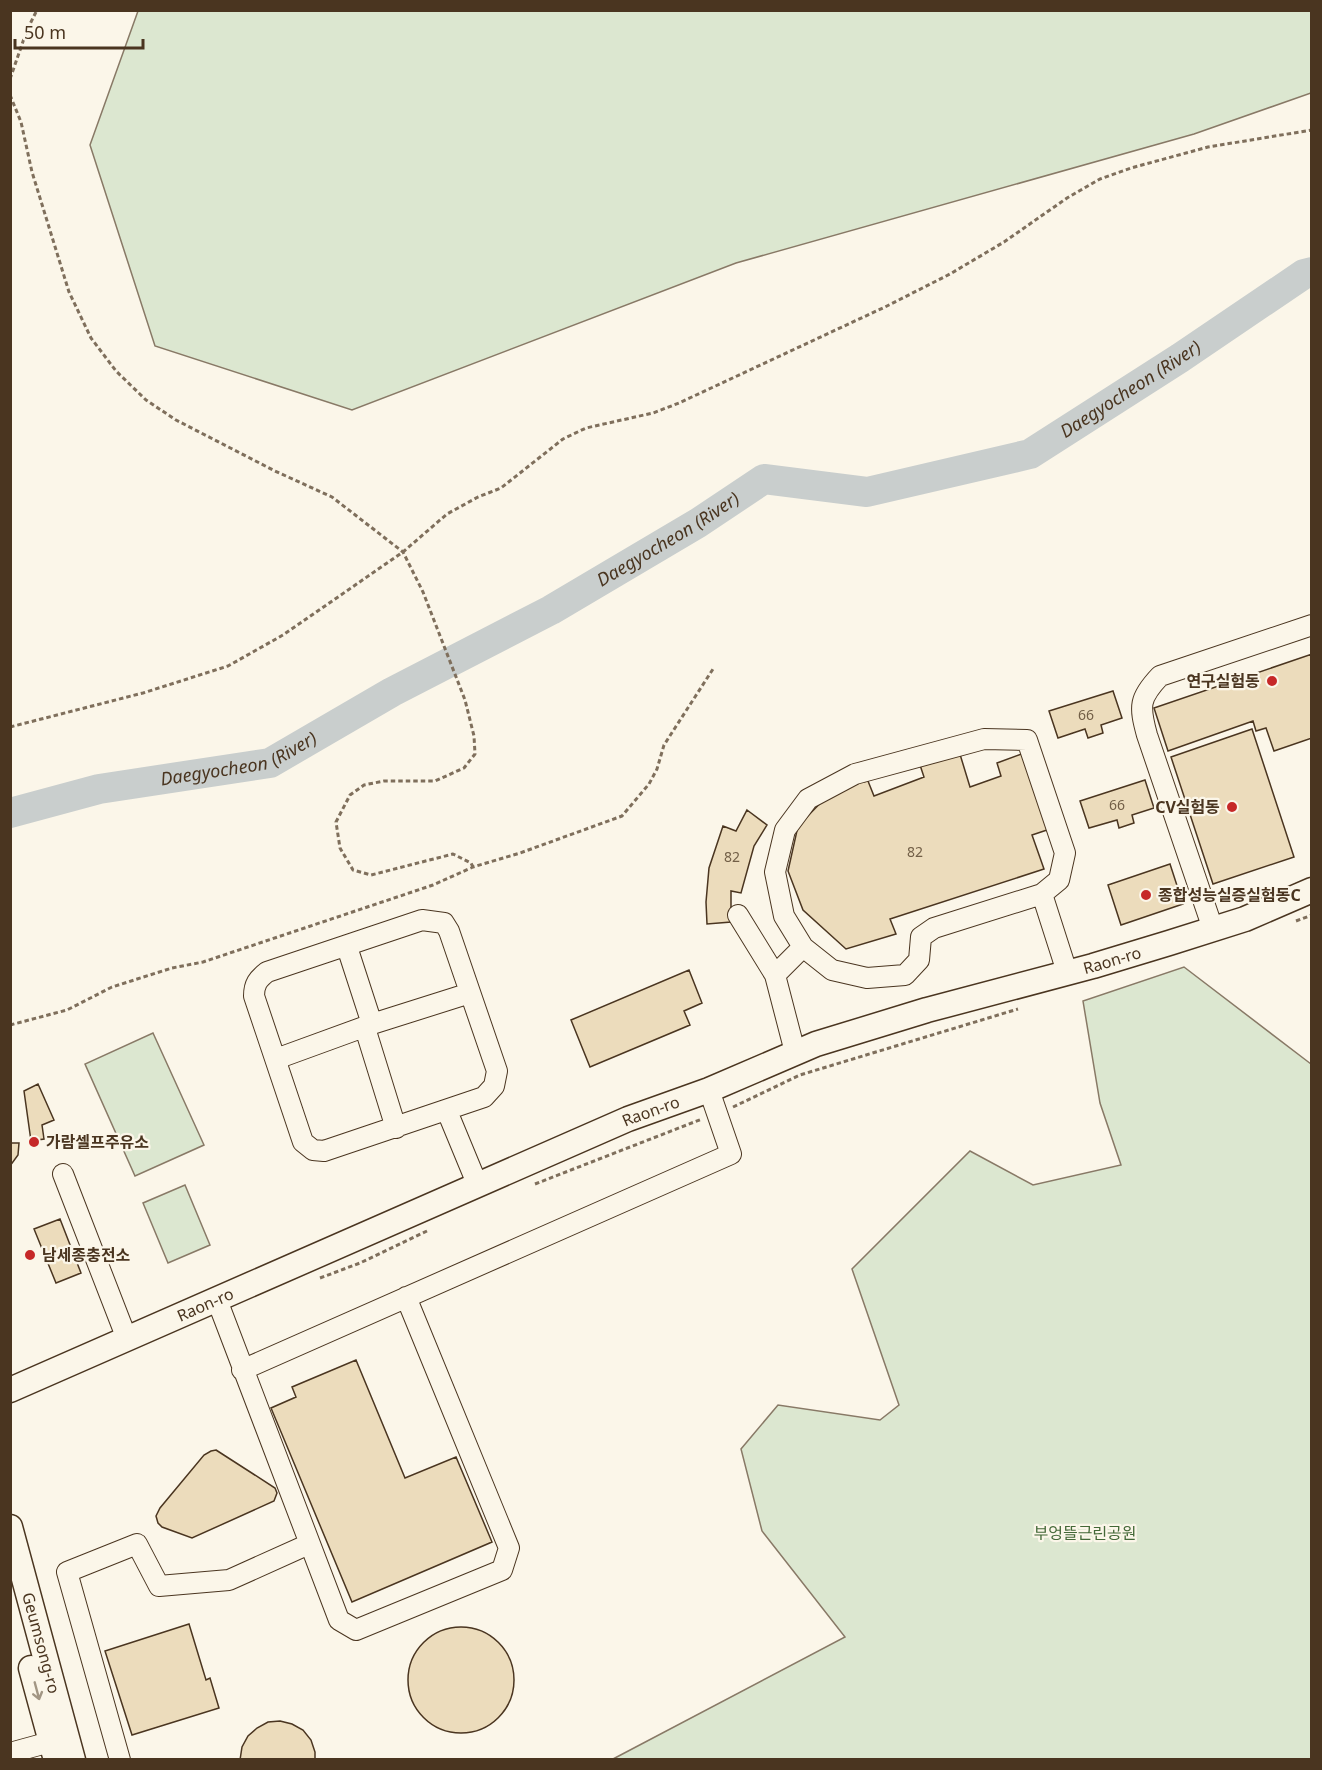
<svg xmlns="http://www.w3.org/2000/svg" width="1322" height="1770" viewBox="0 0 1322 1770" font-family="'Noto Sans','Noto Sans KR',sans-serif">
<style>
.green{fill:#dce7d0;stroke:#887966;stroke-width:1.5}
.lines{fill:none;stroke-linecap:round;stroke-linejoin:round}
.river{stroke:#c9cecd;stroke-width:30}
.building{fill:#ecdcbc;stroke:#4a3520;stroke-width:1.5}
.minor-casing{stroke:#4a3520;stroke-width:22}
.major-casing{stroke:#4a3520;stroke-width:27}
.path{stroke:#7f6f5c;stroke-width:3;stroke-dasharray:4.5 3;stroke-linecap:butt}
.minor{stroke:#fbf6e9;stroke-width:20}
.major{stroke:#fbf6e9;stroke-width:24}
.oneway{stroke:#a29684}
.poi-dot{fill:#c62828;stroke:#fbf6e9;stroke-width:2}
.labels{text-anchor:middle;stroke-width:4.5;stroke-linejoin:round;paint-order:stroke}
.number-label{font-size:14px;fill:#725f47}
.poi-label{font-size:16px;font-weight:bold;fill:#4a3520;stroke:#fbf6e9;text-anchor:start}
.street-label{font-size:16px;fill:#4a3520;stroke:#fbf6e9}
.park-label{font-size:16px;fill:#436837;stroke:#fbf6e9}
.water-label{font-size:18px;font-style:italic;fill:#4a3520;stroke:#fbf6e9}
</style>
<rect width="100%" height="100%" fill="#fbf6e9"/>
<path class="green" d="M138 11H1311V93L1194 134 736 263 352 410 155 346 90 145Z
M1184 967 1311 1064V1759H613L845 1637 762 1531 741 1449 778 1405 880 1420 899 1405 852 1269 970 1151 1033 1185 1121 1165 1100 1103 1083 1001Z
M153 1033 204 1145 135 1176 85 1064Z
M185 1185 210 1245 168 1263 143 1203Z"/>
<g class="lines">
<path class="river" id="s1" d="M10 813 99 789 270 763 392 692 551 610 698 523 764 479 867 492 1030 454 1180 358 1304 274 1312 272"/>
</g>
<path class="building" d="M1312 654V738L1274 751 1266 728 1256 731 1253 721 1168 751 1154 708Z
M1113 691 1122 718 1101 725 1103 733 1088 738 1085 729 1058 738 1049 711Z
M1252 729 1294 857 1213 884 1171 757Z
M959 751 970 787 1001 776 997 763 1027 752 1053 828 1032 835 1044 869 890 919 896 934 846 949 803 910 788 871 798 826 837 786 868 781 874 796 924 777 920 765Z
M1145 780 1154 808 1132 815 1134 823 1119 828 1117 820 1089 828 1080 801Z
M747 810 767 825 754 846 741 893 731 891V922L707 924 706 902 709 868 723 826 736 831Z
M1170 864 1183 904 1121 925 1108 885Z
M689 970 702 1003 684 1011 690 1025 590 1067 571 1020Z
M38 1084 54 1120 42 1125 44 1139 31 1141 24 1091Z
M10 1143H19L18 1155 10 1166Z
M60 1219 81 1273 56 1283 34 1229Z
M356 1360 405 1478 456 1457 492 1542 352 1602 271 1408 296 1397 292 1387Z
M216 1450 275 1488 277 1493 274 1501 192 1538 162 1527 158 1523 156 1516 160 1508 204 1455 211 1451Z
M189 1624 206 1680 210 1678 219 1708 132 1735 105 1651Z
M408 1680a53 53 0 1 1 106 0a53 53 0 1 1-106 0Z
M280 1721 292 1724 303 1730 311 1740 315 1752V1760H240L242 1747 248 1736 257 1728 268 1722Z"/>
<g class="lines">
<defs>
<path id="minor" d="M1042 894 934 928 921 937 919 960 905 975 867 978 832 970 803 947 784 916 775 872 785 830 808 799 855 774 984 739 1027 740 1065 853 1059 880 1042 894 1067 972
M738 915 775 975 795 1052
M422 920 444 923 449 931 497 1071 494 1086 484 1097 324 1151 313 1150 303 1142 254 996C254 984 258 979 267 972Z
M1213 929 1147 735C1139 706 1139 698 1160 676L1312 625
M347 947 372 1024
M775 975 803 947
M365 1028 396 1128
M276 1059 372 1024 470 993
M447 1111 478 1186
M63 1174 127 1339
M217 1300 339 1620 356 1630 502 1570 509 1548 406 1297
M242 1370 731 1154 709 1090
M10 1753 50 1742
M120 1760 67 1572 137 1544 159 1586 229 1580 309 1544"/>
<g id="major">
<path id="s2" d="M10 1390 628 1119 709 1090 816 1044 927 1010 1093 966 1169 943 1245 919 1312 890"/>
<path id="s3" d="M10 1527 73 1760"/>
<path d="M31 1668 56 1760"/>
</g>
</defs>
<use href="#minor" class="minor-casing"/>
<use href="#major" class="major-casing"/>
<path class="path" d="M10 79 27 30 37 10
M10 95 21 122 32 172 69 292 91 338 116 371 146 400 176 420 275 471 332 497 403 552 423 592 465 700 474 736 475 754 464 768 435 781H384L364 785 350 795 336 822 340 848 353 870 371 875 453 854 471 863 473 867
M10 727 143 693 228 666 283 635 403 552 447 514 478 497 501 488 563 439 586 428 653 413 679 403 885 307 950 274 1004 242 1067 198 1100 179 1131 168 1208 147 1312 130
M1296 921 1312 915
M10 1025 67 1010 112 987 172 968 203 962 433 885 473 867 520 853 622 816 649 784 657 769 664 745 713 669
M733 1107 800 1075 1018 1009
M535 1184 702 1119
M320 1278 360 1263 427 1231"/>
<use href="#minor" class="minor"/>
<use href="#major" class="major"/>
</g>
<defs><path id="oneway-shaft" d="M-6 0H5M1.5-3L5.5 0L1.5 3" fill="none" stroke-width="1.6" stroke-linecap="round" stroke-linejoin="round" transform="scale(1.5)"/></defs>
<use class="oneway" href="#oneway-shaft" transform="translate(37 1691) rotate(75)"/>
<g class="poi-dot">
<circle cx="1272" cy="681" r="6"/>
<circle cx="1232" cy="807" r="6"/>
<circle cx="1146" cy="895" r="6"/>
<circle cx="34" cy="1142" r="6"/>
<circle cx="30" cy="1255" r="6"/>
</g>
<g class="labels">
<g class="number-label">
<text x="1086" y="720">66</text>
<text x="1117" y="810">66</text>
<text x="915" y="857">82</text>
<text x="732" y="862">82</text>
</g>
<g class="poi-label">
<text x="1260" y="687" text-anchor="end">연구실험동</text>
<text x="1220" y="813" text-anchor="end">CV실험동</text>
<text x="1158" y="901">종합성능실증실험동C</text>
<text x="46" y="1148">가람셀프주유소</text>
<text x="42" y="1261">남세종충전소</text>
</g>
<g class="street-label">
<text dy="6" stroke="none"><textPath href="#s2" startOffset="1185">Raon-ro</textPath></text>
<text dy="6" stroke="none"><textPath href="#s2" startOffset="699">Raon-ro</textPath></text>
<text dy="6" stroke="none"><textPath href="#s2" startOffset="213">Raon-ro</textPath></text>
<text dy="6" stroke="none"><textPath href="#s3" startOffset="120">Geumsong-ro</textPath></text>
</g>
<g class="park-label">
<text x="1085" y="1539">부엉뜰근린공원</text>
</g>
<g class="water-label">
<text dy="6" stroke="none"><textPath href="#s1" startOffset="1226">Daegyocheon (River)</textPath></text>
<text dy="6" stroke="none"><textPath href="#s1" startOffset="722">Daegyocheon (River)</textPath></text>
<text dy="6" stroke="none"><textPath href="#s1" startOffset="236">Daegyocheon (River)</textPath></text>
</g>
</g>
<rect width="1322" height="1770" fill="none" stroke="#4a3520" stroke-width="24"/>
<path d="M15 39v9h128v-9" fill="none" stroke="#4a3520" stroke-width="3"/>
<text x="24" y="39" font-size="18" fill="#4a3520" stroke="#fbf6e9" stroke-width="4.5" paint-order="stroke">50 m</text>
</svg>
